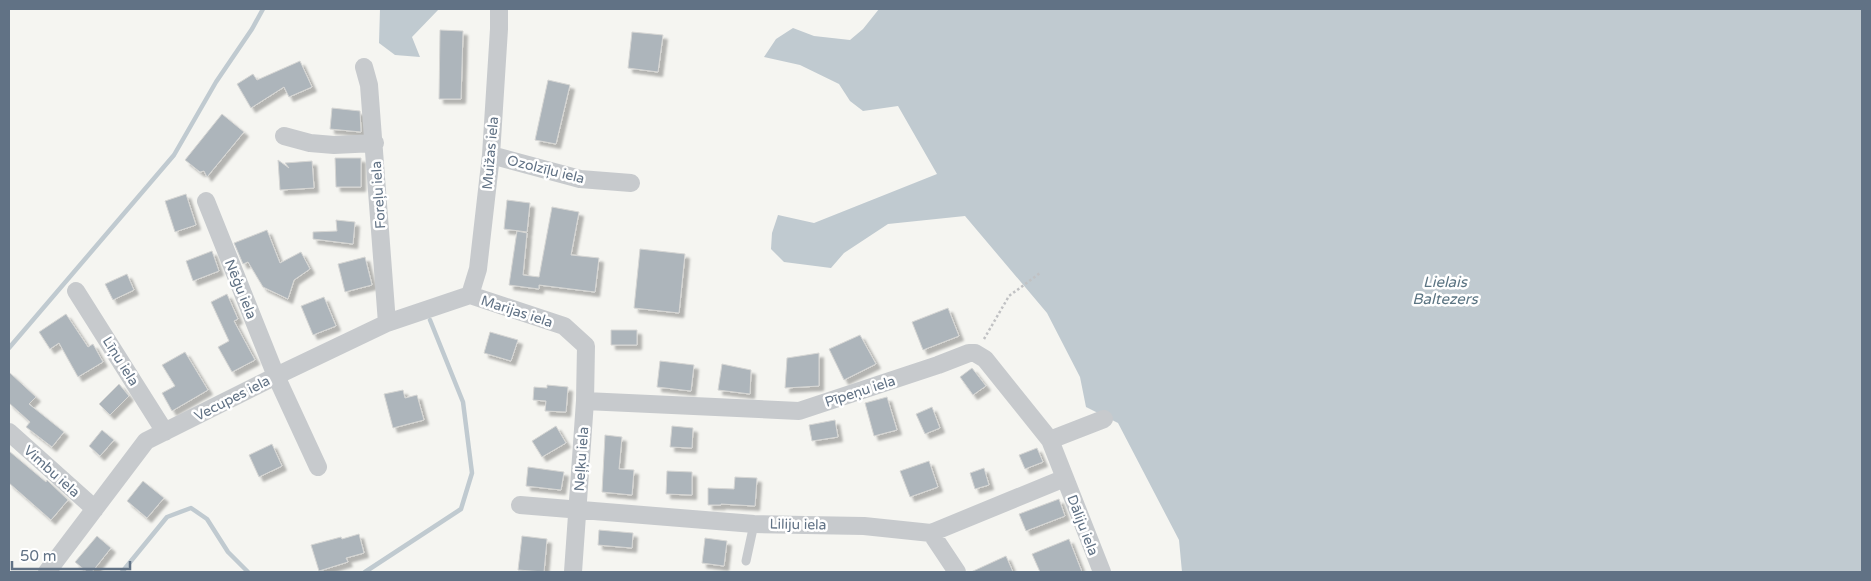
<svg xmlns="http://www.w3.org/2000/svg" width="1871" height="581" viewBox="0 0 1871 581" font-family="'Varela Round',sans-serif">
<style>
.water{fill:#c0cad0}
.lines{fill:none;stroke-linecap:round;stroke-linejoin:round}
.stream{stroke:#c0cad0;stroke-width:4.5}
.building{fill:#adb5bb;stroke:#d6d6d4;filter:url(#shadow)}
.path{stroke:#c0c1c3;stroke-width:2.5;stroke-dasharray:2.5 2.5;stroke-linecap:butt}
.lane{stroke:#c7cacd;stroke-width:9}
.street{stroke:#c7cacd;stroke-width:18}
.labels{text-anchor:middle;stroke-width:5;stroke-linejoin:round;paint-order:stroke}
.street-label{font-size:14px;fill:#617285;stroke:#fff}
.water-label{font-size:15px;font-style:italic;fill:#5c7583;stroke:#fff}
</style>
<defs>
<filter id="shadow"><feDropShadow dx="4.5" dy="4.5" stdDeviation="1" flood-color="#0004"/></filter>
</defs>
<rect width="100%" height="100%" fill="#f5f5f1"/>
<path class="water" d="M380 9H439L412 37 420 57 395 55 379 43Z
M879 9H1862V572H1182L1179 540 1118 423 1086 407 1080 377 1047 313 965 216 888 224 844 253 831 268 784 262 771 249 772 233 778 215 814 223 937 174 898 106 863 111 850 101 839 84 800 65 764 57 776 39 793 28 814 36 850 40 863 29Z"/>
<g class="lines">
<path class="stream" d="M9 348 174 155 216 82 252 29 263 9
M122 572 167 517 191 508 207 519 228 552 248 572
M365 572 461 509 472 473 463 402 430 320"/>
</g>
<path class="building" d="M440 30 463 31 461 99H439Z
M632 32 663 35 658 72 628 68Z
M300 61 312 87 289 97 284 87 251 108 237 84 253 74 257 80Z
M548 80 570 85 556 144 535 140Z
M332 108 360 111 361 132 330 129Z
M222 114 244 132 207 177 204 171 200 172 185 160Z
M335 158H361V187H336Z
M278 160 289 168 285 163 312 161 314 188 280 190Z
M186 194 196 225 175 232 165 201Z
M507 200 530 203 527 232 504 229Z
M552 207 579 212 571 255 599 258 595 292 539 285V289L509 285 517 231 527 233 523 275 539 277Z
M336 220 355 222 353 244 313 239V232L337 231Z
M267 230 280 263 301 252 310 269 294 280 288 299 263 287 248 262 243 264 234 243Z
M640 249 685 254 679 313 634 308Z
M212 251 219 271 193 281 186 261Z
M365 257 372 285 345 292 338 264Z
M127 274 134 290 113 300 105 284Z
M227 294 238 319 234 321 255 360 232 372 218 347 229 341 211 302Z
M324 297 336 326 313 335 301 306Z
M948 308 959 336 923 350 912 322Z
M66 314 88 347 93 344 103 362 78 377 59 343 50 349 39 332Z
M611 330H637V345H611Z
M490 332 518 340 511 361 484 353Z
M860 335 876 364 844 380 829 349Z
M185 352 208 390 172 411 162 393 175 386 162 365Z
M819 353V386L785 388 787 358Z
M660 361 694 365 691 391 657 387Z
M722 364 751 370 750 394 718 390Z
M972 368 986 386 973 395 960 377Z
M9 372 36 397 29 404 64 432 52 447 26 427 30 422 9 403Z
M119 384 129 396 110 415 99 404Z
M547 385 568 387 566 412 545 411 546 401 533 400 534 387 547 388Z
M403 390 405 398 417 395 424 420 393 428 384 394Z
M887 397 897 430 874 436 865 403Z
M932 407 940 428 925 434 916 414Z
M835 420 838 437 812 441 809 425Z
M556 426 566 443 542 457 532 441Z
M672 426 693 428 692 448 670 447Z
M102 430 114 440 100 456 89 446Z
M605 435 622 437 619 469 634 470 632 495 602 492Z
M272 444 282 466 259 477 249 455Z
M1037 448 1043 462 1025 469 1019 455Z
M9 451 46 482 47 480 68 500 51 520 9 483Z
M929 461 938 487 910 497 900 471Z
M528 467 564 472 561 490 526 486Z
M984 468 989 485 975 489 970 473Z
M667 471 692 472V495L666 494Z
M735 477 757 478 755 506 721 504V505H708V488L734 489Z
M143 481 164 498 147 518 127 501Z
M1059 499 1065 516 1026 531 1019 514Z
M599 530 633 533 632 548 598 545Z
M359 534 364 553 346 558 348 562 319 571 311 545 341 537 342 539Z
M97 536 111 548 92 572H87L75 562Z
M522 536 547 539 544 572 518 570Z
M705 538 727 541 724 566 702 563Z
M1069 539 1082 572H1040L1032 554Z
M1006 556 1013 572H971Z"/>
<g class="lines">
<path class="path" d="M984 339 1009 296 1040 273"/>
<path class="lane" d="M746 561 754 524"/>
<path class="street" d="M364 67 369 85 387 323
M284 136 310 143 334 145 375 143
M491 155 580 179 631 183
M206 201 276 376 318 467
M76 291 165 432
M470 295 564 326 586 346 585 401 573 572
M470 295 478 269 491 155 499 29V9
M585 401 799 411 938 365 969 353H975L985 359 1050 440 1102 572
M9 432 95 509
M1050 440 1104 419
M520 505 754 524 864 526 931 533 1065 478
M931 533 957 572
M47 572 146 441 276 376 387 323 470 295"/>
</g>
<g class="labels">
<g class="street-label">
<text transform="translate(490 153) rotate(-85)" y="5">Muižas iela</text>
<text transform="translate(546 169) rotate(14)" y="5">Ozolzīļu iela</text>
<text transform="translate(378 195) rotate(-94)" y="5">Foreļu iela</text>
<text transform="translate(241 289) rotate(68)" y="5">Nēģu iela</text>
<text transform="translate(517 311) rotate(18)" y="5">Marijas iela</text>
<text transform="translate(121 361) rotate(58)" y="5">Līņu iela</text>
<text transform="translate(860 391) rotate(-18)" y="5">Pīpeņu iela</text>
<text transform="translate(232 398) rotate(-27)" y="5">Vecupes iela</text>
<text transform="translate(581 459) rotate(-86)" y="5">Neļķu iela</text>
<text transform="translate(52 471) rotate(42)" y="5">Vimbu iela</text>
<text transform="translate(798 524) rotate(1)" y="5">Liliju iela</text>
<text transform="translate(1083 525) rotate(69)" y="5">Dāliju iela</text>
</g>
<g class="water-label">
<text x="1445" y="287">Lielais<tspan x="1445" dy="17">Baltezers</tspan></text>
</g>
</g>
<rect width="1871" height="581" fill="none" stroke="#617285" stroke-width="20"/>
<path d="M12 561v8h118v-8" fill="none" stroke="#617285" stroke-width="2.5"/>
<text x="20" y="561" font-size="15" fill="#617285" stroke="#ffffff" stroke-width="4" paint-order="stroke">50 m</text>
</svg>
